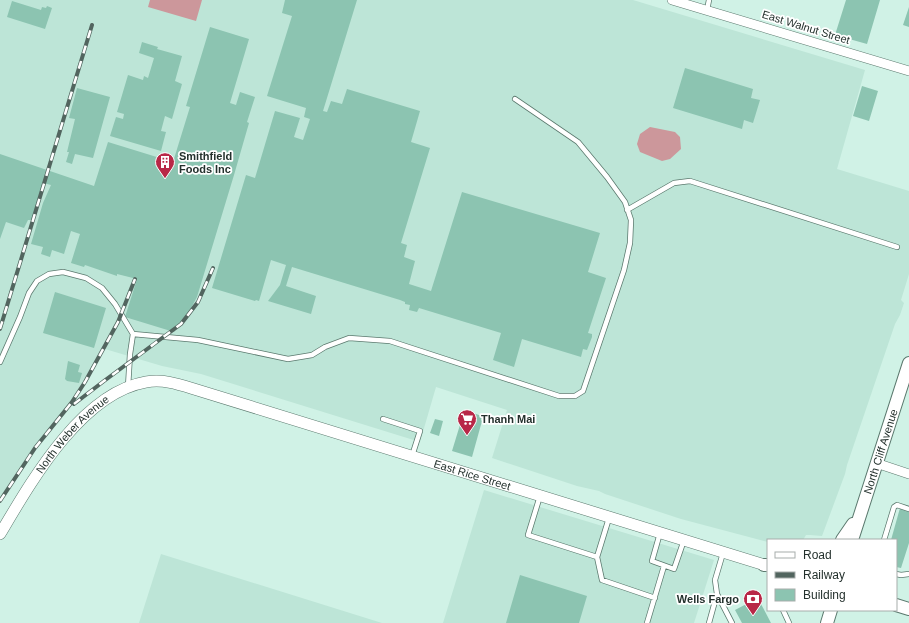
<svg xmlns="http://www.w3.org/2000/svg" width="909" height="623" viewBox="0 0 909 623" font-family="Helvetica,sans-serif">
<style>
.built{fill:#bde5d7}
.water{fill:#cc979b}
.building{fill:#8cc4b1}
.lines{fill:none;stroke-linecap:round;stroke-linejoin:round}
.service-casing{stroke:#5b796e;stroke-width:6}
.minor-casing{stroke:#5b796e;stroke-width:10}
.tertiary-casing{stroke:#5b796e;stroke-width:12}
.secondary-casing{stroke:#5b796e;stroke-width:14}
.service{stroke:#fff;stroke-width:4.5}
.minor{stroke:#fff;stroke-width:9}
.tertiary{stroke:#fff;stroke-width:11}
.secondary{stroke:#fff;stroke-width:12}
.rail-casing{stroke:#52655f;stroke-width:4}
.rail{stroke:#fff;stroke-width:2.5;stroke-dasharray:8;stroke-linecap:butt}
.labels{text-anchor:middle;stroke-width:3.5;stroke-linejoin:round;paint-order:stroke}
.street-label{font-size:11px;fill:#24312d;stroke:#fff}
.poi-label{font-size:11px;font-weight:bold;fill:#24312d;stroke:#fff;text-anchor:start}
</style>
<rect width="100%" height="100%" fill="#d0f2e6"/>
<path class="built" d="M0 0H633L865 70 837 169 909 191V274L901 300 904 303 900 315 895 324 847 465 845 474 822 536 810 535H806L803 540H768V542L681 519 605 494 599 491 577 486 492 458 507 410 436 387 420 442 201 374 162 366 105 349 85 382 72 402 35 448 0 501Z
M484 490 714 560 694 623H443Z
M161 554 382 623H139Z"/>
<path class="water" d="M150 0H202L196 21 148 7Z
M650 127 675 132 680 137 681 149 670 159 662 161 640 152 637 144 640 134Z"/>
<path class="building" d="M285 0H357L323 111 327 112 331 101 342 104 347 89 420 111 411 142 430 148 401 243 407 245 404 257 415 261 409 284 431 291 462 192 600 233 588 272 606 278 588 333 592 334V337L587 350 583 349 581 357 522 339 514 367 493 360 501 333 419 308 417 312 409 310 410 305 405 304V302L400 300 292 267 286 286 316 296 311 314 268 301 280 285 286 265 271 260 259 301 256 300 255 301 212 288 246 175 255 178 275 111 300 118 294 137 303 140 310 119 304 117 306 108 267 96 292 16 282 13Z
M846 0H880L867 44 835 35Z
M12 1 41 10 42 7 46 8 47 6 52 8 45 29 7 17Z
M909 7V27L903 25Z
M210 27 249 39 230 103 236 105 240 92 255 97 247 122 249 123 234 175 197 297 189 312 174 332 125 317 137 279 117 274V276L85 265 84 267 71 263 80 234 71 231 64 254 52 250 50 257 41 254 43 247 31 244 43 203 51 185 43 183 32 220H28L24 228 6 222 0 239V154L94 186 108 142 173 162 190 107 186 106Z
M142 42 158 47 157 49 182 56 175 81 182 84 172 119 165 116 161 131 166 132 161 151 110 136 116 117 123 119 124 114 117 112 128 75 143 80 144 76 148 78 154 58 139 53Z
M685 68 753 89 751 98 760 100 753 123 744 120 742 129 673 108Z
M862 86 878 91 869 121 853 116Z
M77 88 110 97 93 158 75 154 72 164 66 162 69 152H67L75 119 69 118Z
M55 292 106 308 94 348 43 333Z
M68 361 80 365 78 372 82 373 79 383 67 381 65 379Z
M467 411 482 416 481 420 482 421 472 457 452 451 463 415 465 416Z
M435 419 443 421 439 436 430 433Z
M900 508 909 511V543L901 568 896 567V540H891Z
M520 575 587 596 579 623H506Z
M754 600 757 604 760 602 771 623H742L735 610Z"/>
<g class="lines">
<defs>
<path id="service" d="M707 10 709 0
M627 210 674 183 690 181 897 247
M133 334 198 340 288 359 312 355 325 347 349 338 390 341 559 396H575L583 391 624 270 630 243 631 220 625 202 607 177 578 142 515 99
M0 362 20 317 29 293 37 281 49 274 63 272 86 278 102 288 115 304 133 334 130 354 128 387
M383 419 420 431 412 456
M540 496 528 535 597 557 609 518
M660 533 652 561 674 569 684 540
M884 540 894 507 897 505 909 509
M597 557 602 580 655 598
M896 574 901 575 909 574
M717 594 732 623
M783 610 789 623
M647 623 664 566
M709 623 717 594 715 580 723 553"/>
<path id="minor" d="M672 0 909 71
M876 463 909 474"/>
<g id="tertiary">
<path id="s1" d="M0 534C31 482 81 393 146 382 163 379 178 384 194 389L768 566"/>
</g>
<g id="secondary">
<path d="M842 540 853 524"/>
<path id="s2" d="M852 540 909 363"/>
<path d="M764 565H768"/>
<path d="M896 605 909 609"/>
<path d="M827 623 831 610"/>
</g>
</defs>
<use href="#service" class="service-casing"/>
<use href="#minor" class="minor-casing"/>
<use href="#tertiary" class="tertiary-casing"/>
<use href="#secondary" class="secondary-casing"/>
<use href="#service" class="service"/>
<use href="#minor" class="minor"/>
<use href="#tertiary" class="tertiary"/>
<use href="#secondary" class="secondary"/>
<defs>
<path id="rail" d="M0 329 92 25
M74 404 104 381 181 324 198 302 213 268
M0 501 35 448 72 402 85 382 118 322 135 279"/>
</defs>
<use href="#rail" class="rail-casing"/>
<use href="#rail" class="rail"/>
</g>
<defs>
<symbol id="building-pin" viewBox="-11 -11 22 30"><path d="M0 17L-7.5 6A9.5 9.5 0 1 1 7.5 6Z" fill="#b82747" stroke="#fff"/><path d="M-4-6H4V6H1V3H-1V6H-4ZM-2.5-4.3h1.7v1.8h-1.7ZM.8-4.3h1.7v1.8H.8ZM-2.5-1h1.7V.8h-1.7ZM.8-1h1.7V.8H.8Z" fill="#fff"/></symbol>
<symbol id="supermarket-pin" viewBox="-11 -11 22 30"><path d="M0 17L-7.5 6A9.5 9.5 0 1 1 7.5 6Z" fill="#b82747" stroke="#fff"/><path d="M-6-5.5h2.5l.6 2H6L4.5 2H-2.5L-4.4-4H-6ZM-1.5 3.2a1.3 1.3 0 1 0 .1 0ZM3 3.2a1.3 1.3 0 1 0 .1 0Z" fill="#fff"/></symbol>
<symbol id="bank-pin" viewBox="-11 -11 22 30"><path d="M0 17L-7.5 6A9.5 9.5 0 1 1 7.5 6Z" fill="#b82747" stroke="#fff"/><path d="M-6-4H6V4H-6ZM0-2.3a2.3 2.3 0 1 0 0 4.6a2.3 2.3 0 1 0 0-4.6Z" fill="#fff"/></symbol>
</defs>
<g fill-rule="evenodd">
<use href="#building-pin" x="154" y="151" width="22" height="30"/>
<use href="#supermarket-pin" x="456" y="408" width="22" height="30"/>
<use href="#bank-pin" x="742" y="588" width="22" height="30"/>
</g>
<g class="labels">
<g class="street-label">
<text transform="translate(806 27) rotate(17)" y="4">East Walnut Street</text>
<text dy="4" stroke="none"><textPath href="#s1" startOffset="124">North Weber Avenue</textPath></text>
<text dy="4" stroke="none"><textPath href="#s2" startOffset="93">North Cliff Avenue</textPath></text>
<text dy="4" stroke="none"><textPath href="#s1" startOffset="557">East Rice Street</textPath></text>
</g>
<g class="poi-label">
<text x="179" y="160">Smithfield<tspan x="179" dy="13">Foods Inc</tspan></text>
<text x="481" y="423">Thanh Mai</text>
<text x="739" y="603" text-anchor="end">Wells Fargo</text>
</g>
</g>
<rect x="767" y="539" width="130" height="72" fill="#ffffff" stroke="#a7adab"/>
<rect x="775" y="552" width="20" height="6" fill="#ffffff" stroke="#a7adab"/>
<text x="803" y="559" font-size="12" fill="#24312d">Road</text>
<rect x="775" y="572" width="20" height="6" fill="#52655f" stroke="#a7adab"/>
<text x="803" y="579" font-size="12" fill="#24312d">Railway</text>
<rect x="775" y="589" width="20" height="12" fill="#8cc4b1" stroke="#a7adab"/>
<text x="803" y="599" font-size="12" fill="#24312d">Building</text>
</svg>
